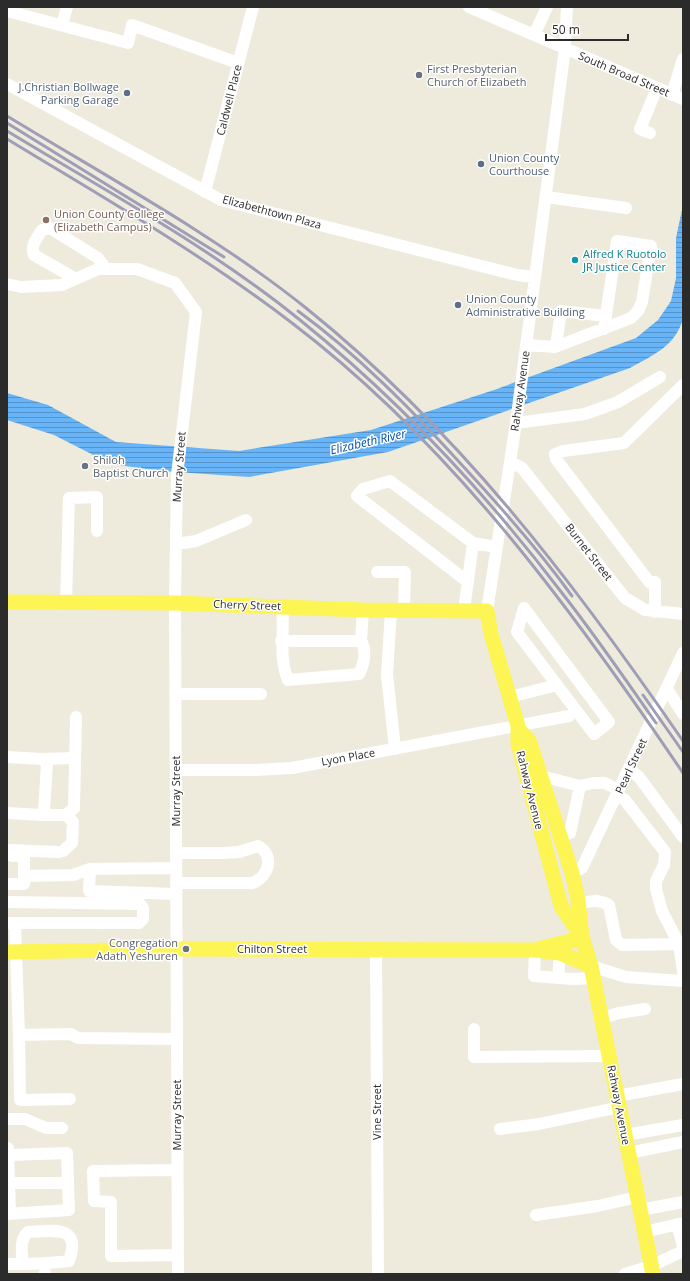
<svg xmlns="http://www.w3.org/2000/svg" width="690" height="1281" viewBox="0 0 690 1281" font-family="'Open Sans',sans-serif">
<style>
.water{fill:url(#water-rules)}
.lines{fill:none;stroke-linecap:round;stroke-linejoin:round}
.minor{stroke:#fff;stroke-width:12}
.major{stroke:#fcf553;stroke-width:15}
.rail{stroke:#9f9eb7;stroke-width:3}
.worship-dot{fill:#6b7280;stroke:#fff;stroke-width:1.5}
.service-dot{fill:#5c6f8a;stroke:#fff;stroke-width:1.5}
.education-dot{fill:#8d6e63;stroke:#fff;stroke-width:1.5}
.culture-dot{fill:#0f9aa8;stroke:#fff;stroke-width:1.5}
.labels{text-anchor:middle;stroke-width:3;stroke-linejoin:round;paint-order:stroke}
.worship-label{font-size:11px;fill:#5b616d;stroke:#fff;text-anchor:start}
.street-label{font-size:11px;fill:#2b2b2b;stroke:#fff}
.service-label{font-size:11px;fill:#4e5e75;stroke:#fff;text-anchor:start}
.education-label{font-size:11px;fill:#785e54;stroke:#fff;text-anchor:start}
.culture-label{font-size:11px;fill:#0d838f;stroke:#fff;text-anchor:start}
.water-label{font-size:12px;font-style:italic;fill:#034fa8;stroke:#fff}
</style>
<defs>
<pattern id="water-rules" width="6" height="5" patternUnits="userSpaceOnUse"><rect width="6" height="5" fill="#67b5f8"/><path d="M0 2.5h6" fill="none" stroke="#5593c9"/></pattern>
</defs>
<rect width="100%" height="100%" fill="#eeeadc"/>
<path class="water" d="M683 205V318C676 346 653 355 630 368L388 452 249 477 162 471 111 464 54 435 7 420V393L48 405 116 442 239 451 371 430 494 390 636 338 658 320 671 301 676 278V238Z"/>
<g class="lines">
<path class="minor" d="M469 7 683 99
M7 11 128 43 132 25 238 63
M62 25 67 7
M534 35 547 7
M7 84 221 200 517 275 535 277
M672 95 683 59
M650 133 640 129 657 88
M205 192 253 7
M546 197 626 208
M76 279 34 255C30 246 37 238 42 230L50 228 98 258 106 269
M7 284 21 287 62 285 98 269H137L175 283 196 312 177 475 175 603 178 1274
M527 345 555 347 631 318 638 311 642 302 651 246 617 241 604 329
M556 346 561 311 606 316
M516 423 585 414 618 402 660 377
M511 462 522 468 625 598 645 610 683 614
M176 544 196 541 246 520
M377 572H405L404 610
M468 582 357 496 363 489 390 481 473 543
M66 603 69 498 97 497V531
M391 610 387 675 395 749
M464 610 473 543 497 547
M487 611 516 423 565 48 567 7
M655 612V582L650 583 556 459 555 454 563 451 624 443 683 385
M281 641H361C367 650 364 665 359 674L288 680C278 656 285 631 282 606
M361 641 363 610
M667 689 683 714
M175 694H261
M510 697 557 685 594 734 609 722 524 608 517 632 557 685
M7 757 42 759 47 763 44 812 42 815 7 813
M42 759 75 758
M629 769 639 777 683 837
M176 770H255L292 768 569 716
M541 776 580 786 593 783H605L619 790
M617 795 625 800 665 852 664 865 656 881V889L662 911 679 944 683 972
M66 815 74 808 76 717
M560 837 570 833 580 786
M7 850 59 852 63 851 72 843 73 822 66 815H42
M176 853H223L239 852 258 846C275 855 269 877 252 883H176
M176 868 90 869 89 891 176 894
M572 873 582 868 683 653
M25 876 73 875 90 869
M7 884H24V856H12
M7 902 140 904 143 908V919L139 923H7
M579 904C590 901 598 899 609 905L616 940 622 945 679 944
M15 924 19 1035 71 1034 78 1038 177 1039
M376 949 378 1274
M535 950 534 976 572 979 594 978
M591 966 626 977 683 981
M558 978 560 953
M602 1018 619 1013 645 1009
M474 1029V1057L609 1056
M19 1035 20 1100 70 1099
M617 1096 683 1084
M7 1119H25L46 1128H62
M500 1129 539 1124 620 1107
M625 1135 683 1125
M8 1148 10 1214
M629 1153 683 1142
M177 1170 93 1171 94 1201 111 1202V1256L178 1255
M9 1183H68
M640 1210 683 1202
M7 1214 69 1210 67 1153 9 1155
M536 1215 598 1206 637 1197
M677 1224 683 1246
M644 1232 683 1223
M7 1264C28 1264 48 1264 69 1261 82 1224 53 1231 28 1232 19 1240 22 1253 23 1264
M45 1273V1274
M625 1274 651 1266 683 1251"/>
<path class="major" d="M7 602 175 603 363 610 487 611 491 634 518 726V744L561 906 582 937
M519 730 529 740 572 873 578 900 582 937 591 966 653 1274
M541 948 575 940 582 937
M7 952 176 949 535 950 560 953 591 966"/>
<path class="rail" d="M7 116C107 177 215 235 306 308 459 431 573 581 683 741
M7 123 224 257
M7 131C106 191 210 247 300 320 398 399 485 492 562 593 595 635 625 679 656 723
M7 139C104 198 202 254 292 323 451 444 572 609 683 773
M298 311C358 355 411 409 461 464 500 506 538 549 572 596
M643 695 683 752"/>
</g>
<g class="worship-dot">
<circle cx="419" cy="75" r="4"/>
<circle cx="85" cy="466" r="4"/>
<circle cx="186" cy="949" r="4"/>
</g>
<g class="service-dot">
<circle cx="127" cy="93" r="4"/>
<circle cx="481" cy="164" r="4"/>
<circle cx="458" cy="305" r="4"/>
</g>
<circle class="education-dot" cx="46" cy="220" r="4"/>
<circle class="culture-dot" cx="575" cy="260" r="4"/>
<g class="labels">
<g class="worship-label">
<text x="427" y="73">First Presbyterian<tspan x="427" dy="13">Church of Elizabeth</tspan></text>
<text x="93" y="464">Shiloh<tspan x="93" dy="13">Baptist Church</tspan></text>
<text x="178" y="947" text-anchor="end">Congregation<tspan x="178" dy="13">Adath Yeshuren</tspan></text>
</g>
<g class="street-label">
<text transform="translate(624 74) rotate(23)" y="4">South Broad Street</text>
<text transform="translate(229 100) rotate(-76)" y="4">Caldwell Place</text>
<text transform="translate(272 212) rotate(15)" y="4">Elizabethtown Plaza</text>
<text transform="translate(520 391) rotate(-82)" y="4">Rahway Avenue</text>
<text transform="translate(179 467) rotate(-86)" y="4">Murray Street</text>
<text transform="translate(589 552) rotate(52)" y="4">Burnet Street</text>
<text transform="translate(247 605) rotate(2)" y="4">Cherry Street</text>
<text transform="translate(348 757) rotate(-10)" y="4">Lyon Place</text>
<text transform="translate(631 766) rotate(-65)" y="4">Pearl Street</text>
<text transform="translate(530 790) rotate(76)" y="4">Rahway Avenue</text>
<text transform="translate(176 791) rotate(-90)" y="4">Murray Street</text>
<text x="272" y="953">Chilton Street</text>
<text transform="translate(619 1105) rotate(79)" y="4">Rahway Avenue</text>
<text transform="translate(377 1112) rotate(-90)" y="4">Vine Street</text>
<text transform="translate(177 1115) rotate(-90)" y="4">Murray Street</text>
</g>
<g class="service-label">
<text x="119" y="91" text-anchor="end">J.Christian Bollwage<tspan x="119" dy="13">Parking Garage</tspan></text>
<text x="489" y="162">Union County<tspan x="489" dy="13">Courthouse</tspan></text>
<text x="466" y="303">Union County<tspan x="466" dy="13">Administrative Building</tspan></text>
</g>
<g class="education-label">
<text x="54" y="218">Union County College<tspan x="54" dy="13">(Elizabeth Campus)</tspan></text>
</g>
<g class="culture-label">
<text x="583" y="258">Alfred K Ruotolo<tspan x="583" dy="13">JR Justice Center</tspan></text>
</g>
<g class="water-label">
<text transform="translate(368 442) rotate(-13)" y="4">Elizabeth River</text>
</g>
</g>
<rect width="690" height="1281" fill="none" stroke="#2b2b2b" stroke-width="16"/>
<path d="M546 34v6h82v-6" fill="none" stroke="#2b2b2b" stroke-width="2"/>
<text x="552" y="34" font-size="12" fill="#2b2b2b" stroke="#ffffff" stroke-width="3" paint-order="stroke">50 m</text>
</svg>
